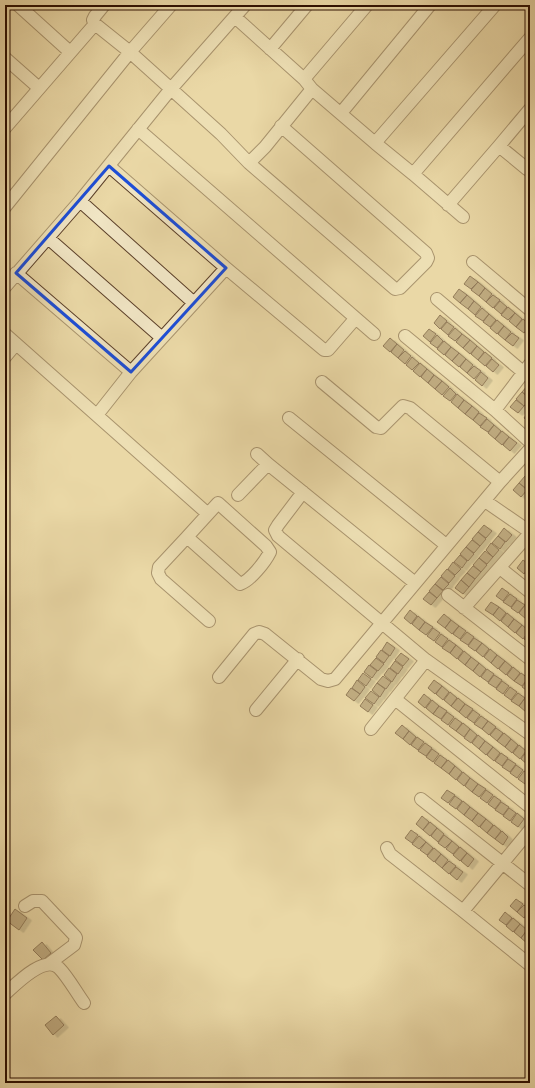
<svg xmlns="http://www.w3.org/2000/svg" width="535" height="1088" viewBox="0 0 535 1088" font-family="'EB Garamond',serif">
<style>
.building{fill:#8f7756;stroke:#2c0e00;filter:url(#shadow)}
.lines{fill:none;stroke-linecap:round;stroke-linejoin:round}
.minor-casing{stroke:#5c402a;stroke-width:14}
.minor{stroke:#f1e6c5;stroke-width:12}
.marked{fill:none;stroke:#1d4ed8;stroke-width:3;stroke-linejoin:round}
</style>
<defs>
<filter id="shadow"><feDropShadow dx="4.5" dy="2.5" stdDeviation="0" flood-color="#0004"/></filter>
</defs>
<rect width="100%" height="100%" fill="#ead8a6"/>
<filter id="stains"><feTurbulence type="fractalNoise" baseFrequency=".005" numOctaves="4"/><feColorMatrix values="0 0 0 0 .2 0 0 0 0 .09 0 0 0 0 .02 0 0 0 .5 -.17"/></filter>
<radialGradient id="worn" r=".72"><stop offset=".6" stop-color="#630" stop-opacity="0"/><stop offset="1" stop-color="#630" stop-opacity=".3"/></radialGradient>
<path class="building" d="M470 276 478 282 471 289 464 284Z
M478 282 485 288 479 296 471 290Z
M485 288 492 294 486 302 479 296Z
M459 289 467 295 460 303 453 297Z
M467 295 474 301 468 309 460 303Z
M493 295 500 300 493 308 486 302Z
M474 301 481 307 475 315 468 309Z
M500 301 507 307 501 314 494 308Z
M508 307 515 313 508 320 501 315Z
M482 308 489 314 483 321 475 316Z
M515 313 522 319 516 327 509 321Z
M489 314 496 320 490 327 483 322Z
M440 315 447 321 440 329 434 323Z
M523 319 530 325 524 333 516 327Z
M497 320 504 326 497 334 490 328Z
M447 322 454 327 448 335 441 329Z
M504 326 511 332 505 340 498 334Z
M455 328 462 334 455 341 448 336Z
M429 329 436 334 430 342 423 336Z
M512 333 519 338 513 346 505 340Z
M462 334 470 340 463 348 456 342Z
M437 335 443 341 437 348 430 343Z
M390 338 397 344 390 352 383 346Z
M470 340 477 346 470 354 463 348Z
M444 341 451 347 444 355 437 349Z
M397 344 404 350 398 358 391 352Z
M477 346 484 352 478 360 471 354Z
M451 347 459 353 452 361 445 355Z
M405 351 411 356 405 364 398 358Z
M485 352 492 358 485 366 478 360Z
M459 353 466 359 459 367 452 361Z
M412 357 419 363 412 370 406 365Z
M466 359 473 365 467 373 460 367Z
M492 359 499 365 493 372 486 366Z
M420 363 427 369 420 377 413 371Z
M474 366 481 371 474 379 467 373Z
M427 369 434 375 428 383 421 377Z
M481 372 488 378 482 386 475 380Z
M434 375 442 381 435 389 428 383Z
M442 381 449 387 442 395 435 389Z
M528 385 530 386V398L522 392Z
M450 388 456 394 450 401 443 396Z
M522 392 530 399 524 406 516 399Z
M457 394 464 400 458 408 451 402Z
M464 400 472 406 465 414 458 408Z
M516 400 524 406 518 413 510 407Z
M472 406 479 412 473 420 465 414Z
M529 411 530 412V423L524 418Z
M479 413 487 418 480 426 473 420Z
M487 419 494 425 488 432 480 427Z
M494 425 501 431 495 439 488 433Z
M502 431 509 437 502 445 495 439Z
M509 437 517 443 510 451 503 445Z
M525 476 530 480V486L527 489 519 483Z
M519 483 527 490 521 497 513 490Z
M484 525 492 531 486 538 478 532Z
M504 528 512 535 506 542 498 536Z
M478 532 486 539 480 546 472 539Z
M498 536 505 542 500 549 492 543Z
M472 540 480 546 474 553 466 547Z
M491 543 499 550 493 557 486 550Z
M466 547 474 554 468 561 460 554Z
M485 551 493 557 487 564 479 558Z
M460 555 467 561 462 568 454 562Z
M479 558 487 565 481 572 473 565Z
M523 560 530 565 524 574 517 568Z
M453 562 461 569 455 575 448 569Z
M473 566 481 572 475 579 467 573Z
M530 567V578L525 574Z
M447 569 455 576 449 583 441 576Z
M467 573 475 579 469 587 461 580Z
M441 577 449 584 443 590 435 584Z
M461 580 469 587 463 594 455 588Z
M435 584 443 591 437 598 429 591Z
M502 588 509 593 503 601 496 596Z
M429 592 437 598 431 605 423 599Z
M510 594 517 599 511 607 503 602Z
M517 600 525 605 518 613 511 608Z
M491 602 499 607 493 615 485 610Z
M525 605 530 609V614L526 619 519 613Z
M499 607 506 613 500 621 493 615Z
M410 610 417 616 411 624 404 618Z
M507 613 514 619 508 627 501 621Z
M444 614 451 620 445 628 437 622Z
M418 616 425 622 419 630 412 624Z
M514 619 522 625 515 633 508 627Z
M451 620 459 626 452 634 445 628Z
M425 622 433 627 426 635 419 630Z
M522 625 529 631 523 639 516 633Z
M459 626 466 631 460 639 453 634Z
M433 628 440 633 434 641 427 636Z
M530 631V644L524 639Z
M467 632 474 637 468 645 460 640Z
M441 634 448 639 442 647 435 642Z
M474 638 482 643 475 651 468 646Z
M449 640 456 645 450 653 442 648Z
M387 642 395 648 390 656 382 650Z
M482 643 489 649 483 657 476 651Z
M456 645 463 651 457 659 450 653Z
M490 649 497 655 491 663 484 657Z
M381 650 389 656 384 663 376 657Z
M464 651 471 657 465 665 458 659Z
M401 653 409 659 403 666 395 660Z
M497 655 505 661 498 669 491 663Z
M471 657 479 663 473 671 465 665Z
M376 658 384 664 378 671 370 665Z
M395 661 403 667 398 674 390 668Z
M505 661 512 667 506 675 499 669Z
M479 663 486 669 480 677 473 671Z
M369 665 377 671 372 678 364 672Z
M513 667 520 673 514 681 507 675Z
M389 668 397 674 392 682 384 675Z
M487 669 494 674 488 682 481 677Z
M363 673 371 679 366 686 358 680Z
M521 673 528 678 522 686 514 681Z
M494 675 502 680 496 688 488 683Z
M383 676 391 682 386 689 377 683Z
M528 679 530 680 529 692 522 687Z
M357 680 365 687 360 694 352 688Z
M434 680 442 686 435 694 428 688Z
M502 681 509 686 503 694 496 689Z
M377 683 385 689 380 697 372 690Z
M442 686 449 692 443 700 436 694Z
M510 687 517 692 511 700 504 695Z
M351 688 360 694 354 701 346 695Z
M371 691 379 697 374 704 365 698Z
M450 692 457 698 451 706 444 700Z
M518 693 525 698 519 706 511 701Z
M424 694 431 700 425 708 418 702Z
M458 698 465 704 459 712 451 706Z
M525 698 530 702V707L526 712 519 706Z
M365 699 373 705 368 712 360 706Z
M432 700 439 706 433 714 426 708Z
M465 704 473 709 466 718 459 712Z
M439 706 447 711 441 719 433 714Z
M473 710 480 715 474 723 467 718Z
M447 712 454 717 448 725 441 720Z
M481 716 488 721 482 729 474 724Z
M455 718 462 723 456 731 449 726Z
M488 721 496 727 489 735 482 729Z
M463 723 470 729 464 737 456 731Z
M402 725 409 731 403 739 395 733Z
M496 728 503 733 497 741 490 735Z
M470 729 477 735 471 743 464 738Z
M409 731 416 737 410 745 403 739Z
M504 733 511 739 505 747 497 741Z
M478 735 485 741 479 749 472 743Z
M417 737 424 742 418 750 411 745Z
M511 739 518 745 512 753 505 747Z
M485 741 493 747 486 755 479 749Z
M425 743 432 748 426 756 418 751Z
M519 745 526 751 520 759 513 753Z
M493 747 500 753 494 761 487 755Z
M432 749 439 754 433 762 426 757Z
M527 751 530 753V762L528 765 521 759Z
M501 753 508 758 502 766 495 761Z
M440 755 447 760 441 768 434 763Z
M508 759 516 764 510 772 502 767Z
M448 760 455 766 449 774 441 768Z
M516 765 523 770 517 778 510 773Z
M455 766 462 772 456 780 449 774Z
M524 771 530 775V778L525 784 518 779Z
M463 772 470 778 464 786 457 780Z
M470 778 478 784 472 792 465 786Z
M478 784 486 789 479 797 472 792Z
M447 790 455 795 448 803 441 798Z
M486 790 493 795 487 803 480 798Z
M455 796 462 801 456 809 449 804Z
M494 796 501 801 495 809 488 804Z
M463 801 470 807 464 815 457 809Z
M501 802 509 807 503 815 495 810Z
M470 807 478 813 472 821 464 815Z
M509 808 516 813 510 821 503 816Z
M478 813 486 819 479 827 472 821Z
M517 813 524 819 518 827 511 822Z
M422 816 429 822 423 830 416 824Z
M486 819 493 825 487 833 480 827Z
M430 822 437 828 430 836 423 830Z
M494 825 501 831 495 839 487 833Z
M437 828 444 834 438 842 431 836Z
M411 830 418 835 412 843 405 838Z
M502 831 508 837 503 845 495 839Z
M444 835 452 841 445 848 438 843Z
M419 836 426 842 419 849 412 844Z
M452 841 459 847 453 854 446 849Z
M426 842 433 848 427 855 420 850Z
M460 847 467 853 460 861 453 855Z
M434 848 441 854 434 862 427 856Z
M467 853 474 859 468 867 461 861Z
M441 854 448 860 442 868 435 862Z
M449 861 456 866 449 874 442 868Z
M456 867 463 872 457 880 450 874Z
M516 899 523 904 517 912 510 906Z
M524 905 530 910 524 918 517 912Z
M15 909 27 918 19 930 7 921Z
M505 912 512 918 506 925 499 920Z
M530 912V923L525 919Z
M513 918 520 924 513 932 506 926Z
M520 924 527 930 521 938 514 932Z
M527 930 530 932V942L528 944 521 938Z
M42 942 51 953 43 960 33 950Z
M56 1016 64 1025 53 1035 45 1025Z"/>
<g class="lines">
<defs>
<path id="minor" d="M18 5 70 52
M104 5 95 16 93 20 95 24 130 52 221 134 249 163 265 147 312 89
M235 17 304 79 312 89 375 143 413 174 463 217
M270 49 307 5
M5 58 39 88
M304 79 367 5
M341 113 430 5
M5 128 95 24
M138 129 374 334
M375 143 495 5
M499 146 527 169
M249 163 395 289 400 288 426 262 428 258 426 253 281 126
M109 166 226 268 324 350H328L355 319
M413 174 530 38
M80 201 194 303
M448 205 499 146 530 109
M5 207 130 52 171 5
M48 238 162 338
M473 262 530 310
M16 273 131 372
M5 287 80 201 170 90 245 5
M437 299 523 372
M5 334 208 514
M405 336 495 410 530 442
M5 357 16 344
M322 382 376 427 381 428 403 406 410 408 500 482
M495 410 530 364
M97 415 131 372 226 268
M289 418 446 545
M257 454 268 464
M303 492 278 525 275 530 278 536 426 660 530 734
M238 495 268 464 415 583
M485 501 530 532
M218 503 266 546 270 552C265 562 250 581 240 584L187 537Z
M187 537 159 567 158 573 161 579 209 621
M500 568 530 592
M448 595 530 659
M464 608 530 533
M219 677 254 634 259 632 265 634 321 679 328 681 335 679 500 482 530 449
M395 699 530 807
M256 710 298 659
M371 729 426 660
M421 799 530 885
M387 848 390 854 463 911 530 965
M25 906 33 901H42L75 936 76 938 74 945 50 963
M463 911 530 830
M5 994C16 984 45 954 59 968 68 977 76 992 84 1003"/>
</defs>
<use href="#minor" class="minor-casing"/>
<use href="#minor" class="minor"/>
</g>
<path d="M0 0H535V1088H0ZM109 166 226 268 131 372 16 273Z" fill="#ead8a6" fill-opacity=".55" fill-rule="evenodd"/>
<path class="marked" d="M109 166 226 268 131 372 16 273Z"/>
<rect width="535" height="1088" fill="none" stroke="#ead8a6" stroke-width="20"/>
<rect x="6" y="6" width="523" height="1076" fill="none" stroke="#2c0e00" stroke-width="2"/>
<rect x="10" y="10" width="515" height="1068" fill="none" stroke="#2c0e00"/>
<rect width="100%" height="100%" filter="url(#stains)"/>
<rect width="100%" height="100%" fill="url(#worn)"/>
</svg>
